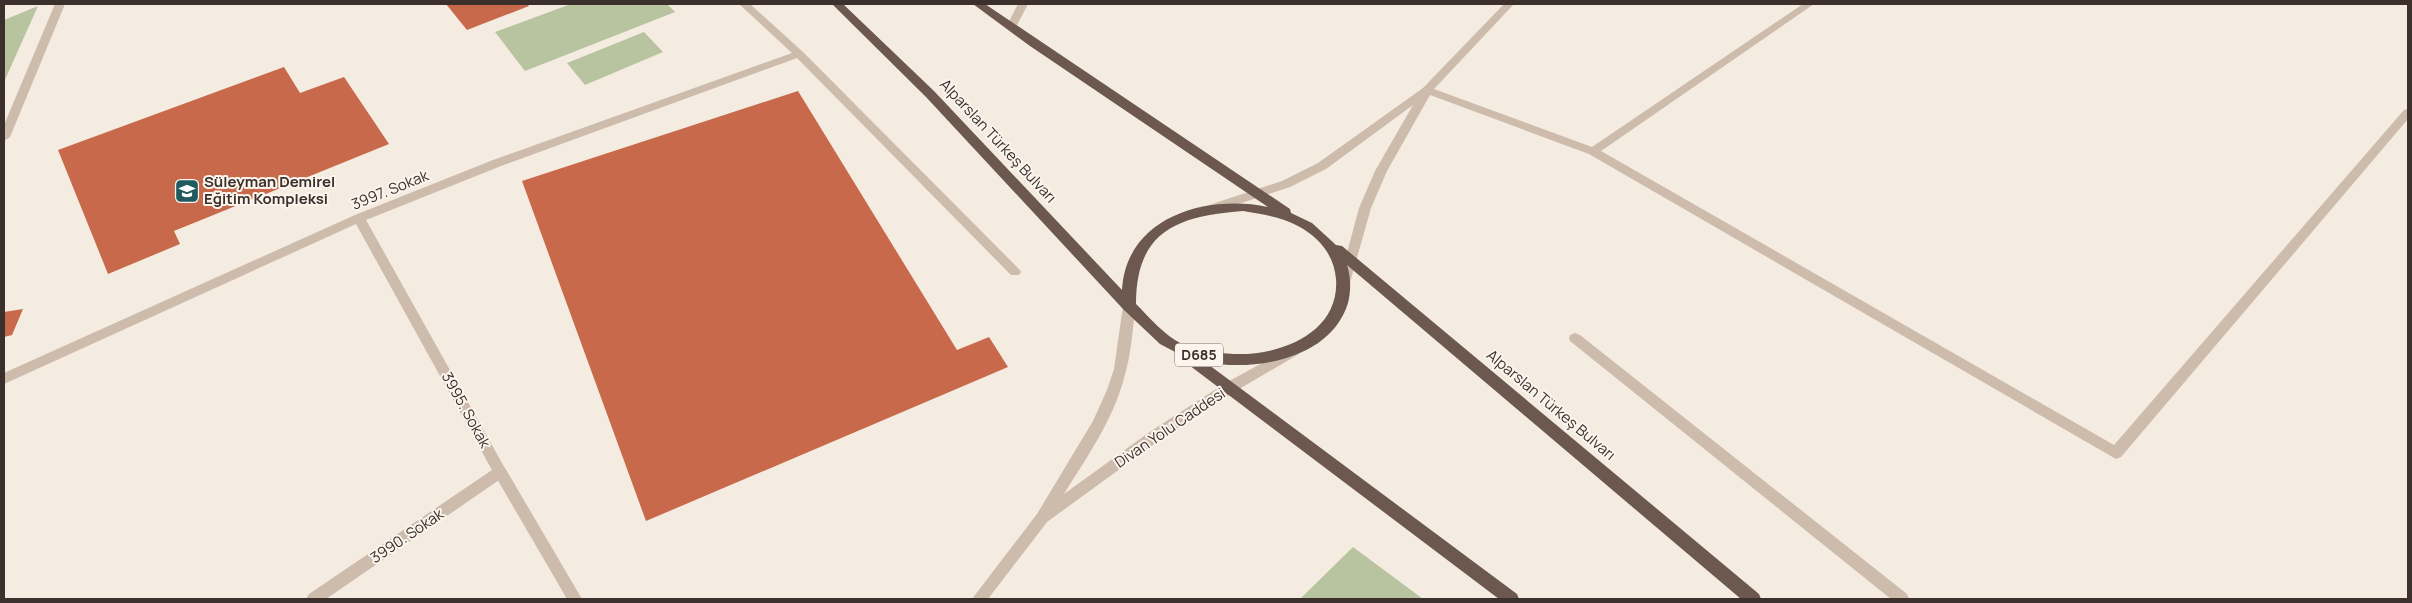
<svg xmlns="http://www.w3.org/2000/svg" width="2412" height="603" viewBox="0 0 2412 603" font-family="Manrope,sans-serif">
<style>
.green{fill:#b8c4a0}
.building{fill:#c8694b}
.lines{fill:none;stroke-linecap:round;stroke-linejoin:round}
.service{fill:#cdbbac;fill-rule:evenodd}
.minor{fill:#cdbbac;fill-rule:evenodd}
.tertiary{fill:#cdbbac;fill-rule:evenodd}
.trunk{fill:#6c584f;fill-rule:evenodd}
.labels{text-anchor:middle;stroke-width:4;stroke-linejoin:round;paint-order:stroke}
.shield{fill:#fbf5ee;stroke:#756b66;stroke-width:1}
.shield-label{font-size:14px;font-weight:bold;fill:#3b302b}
.street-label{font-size:15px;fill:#3b302b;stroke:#fbf5ee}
.poi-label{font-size:15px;font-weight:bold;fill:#3b302b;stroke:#fbf5ee;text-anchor:start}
</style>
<rect width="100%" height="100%" fill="#f4ebe1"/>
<!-- green -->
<path class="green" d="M 571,4 L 667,4 L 675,12 L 525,71 L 495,32 Z
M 38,6 L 4,82 L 4,20 Z
M 644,32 L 663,52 L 585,85 L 567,63 Z
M 1353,547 L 1423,599 L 1300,599 Z"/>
<!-- building -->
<path class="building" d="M 446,4 L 527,4 L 529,6 L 467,30 Z
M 284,67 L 300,93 L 344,77 L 389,144 L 174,231 L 180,244 L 108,274 L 58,150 Z
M 798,91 L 957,350 L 989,337 L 1008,367 L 646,521 L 522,181 Z
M 23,309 L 12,335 L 4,337 L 4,312 Z"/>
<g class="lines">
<!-- service -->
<path class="service" d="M 55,4 L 65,4 L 10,137 L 4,141 L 4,125 Z
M 1018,4 L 1028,4 L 1015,29 L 1007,29 L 1006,27 Z
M 500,466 L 505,468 L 582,599 L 567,599 L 493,472 L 495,468 Z"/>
<!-- minor -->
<path class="minor" d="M 739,4 L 750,4 L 803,52 L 1019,269 L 1021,272 L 1019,275 L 1011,275 L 797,58 L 501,166 L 366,220 L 507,472 L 505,476 L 326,599 L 306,599 L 309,594 L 492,470 L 356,224 L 4,384 L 4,373 L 355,215 L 493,160 L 792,53 Z
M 1504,4 L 1514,4 L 1434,89 L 1592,147 L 1803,4 L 1814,4 L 1601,151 L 2114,445 L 2404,110 L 2408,109 L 2408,119 L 2121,457 L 2116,459 L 1589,154 L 1430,95 L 1387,171 L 1371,208 L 1349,286 L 1341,286 L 1339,283 L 1359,208 L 1375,171 L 1413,105 L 1326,169 L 1290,187 L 1214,212 L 1206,212 L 1204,209 L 1206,206 L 1282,181 L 1318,163 L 1423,88 Z
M 1575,333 L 1580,335 L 1907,594 L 1909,599 L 1891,599 L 1570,341 L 1569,338 L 1570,335 Z"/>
<!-- tertiary -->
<path class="tertiary" d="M 1129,301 L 1135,306 C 1133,330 1131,355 1124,378 C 1113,420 1087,457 1064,494 L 1151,431 L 1224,384 L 1289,348 L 1299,348 L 1300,351 L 1299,354 L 1234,392 L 1161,439 L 1047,522 L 988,599 L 972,599 L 1037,514 L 1093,421 L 1107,390 L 1114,369 L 1123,306 Z"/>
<!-- trunk -->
<path class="trunk" d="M 832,4 L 843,4 L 934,91 L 1122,290 C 1126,217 1206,194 1268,207 L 1030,46 L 973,4 L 985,4 L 1290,209 L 1291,213 L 1312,223 L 1336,245 L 1342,246 L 1759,594 L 1761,599 L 1741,599 L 1347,265 C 1351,277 1351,291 1348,303 C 1331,359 1255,372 1205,362 L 1517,594 L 1519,599 L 1499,599 L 1181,359 L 1179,354 L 1160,344 L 1124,310 L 926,97 ZM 1243,211 C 1262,214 1281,217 1298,226 C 1319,237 1334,255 1336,279 C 1340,333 1280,356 1234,354 C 1216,353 1198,352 1182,344 C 1164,335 1150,318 1136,304 C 1136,231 1177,216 1243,211 Z"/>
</g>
<!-- icons -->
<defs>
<symbol id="school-square" viewBox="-11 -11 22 22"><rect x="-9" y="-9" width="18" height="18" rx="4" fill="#1f5a5e" stroke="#fbf5ee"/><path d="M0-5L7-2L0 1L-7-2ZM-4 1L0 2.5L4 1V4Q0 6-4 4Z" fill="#fff"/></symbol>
</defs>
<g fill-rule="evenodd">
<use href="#school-square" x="173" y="177" width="28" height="28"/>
</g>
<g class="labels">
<!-- shield labels -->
<rect class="shield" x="1175" y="343.5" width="48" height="23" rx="4"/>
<g class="shield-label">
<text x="1199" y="360">D685</text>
</g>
<!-- street labels -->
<g class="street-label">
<text transform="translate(998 141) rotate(47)" y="5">Alparslan Türkeş Bulvarı</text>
<text transform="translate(390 190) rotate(-22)" y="5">3997. Sokak</text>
<text transform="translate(1551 405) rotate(40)" y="5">Alparslan Türkeş Bulvarı</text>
<text transform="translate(466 410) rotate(61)" y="5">3995. Sokak</text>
<text transform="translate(1170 428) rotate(-34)" y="5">Divan Yolu Caddesi</text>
<text transform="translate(407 536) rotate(-34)" y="5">3990. Sokak</text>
</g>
<!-- poi labels -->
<g class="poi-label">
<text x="204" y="187">Süleyman Demirel<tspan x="204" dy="17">Eğitim Kompleksi</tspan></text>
</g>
</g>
<!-- border -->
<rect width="2412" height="603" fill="none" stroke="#3b302b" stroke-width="10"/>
</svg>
